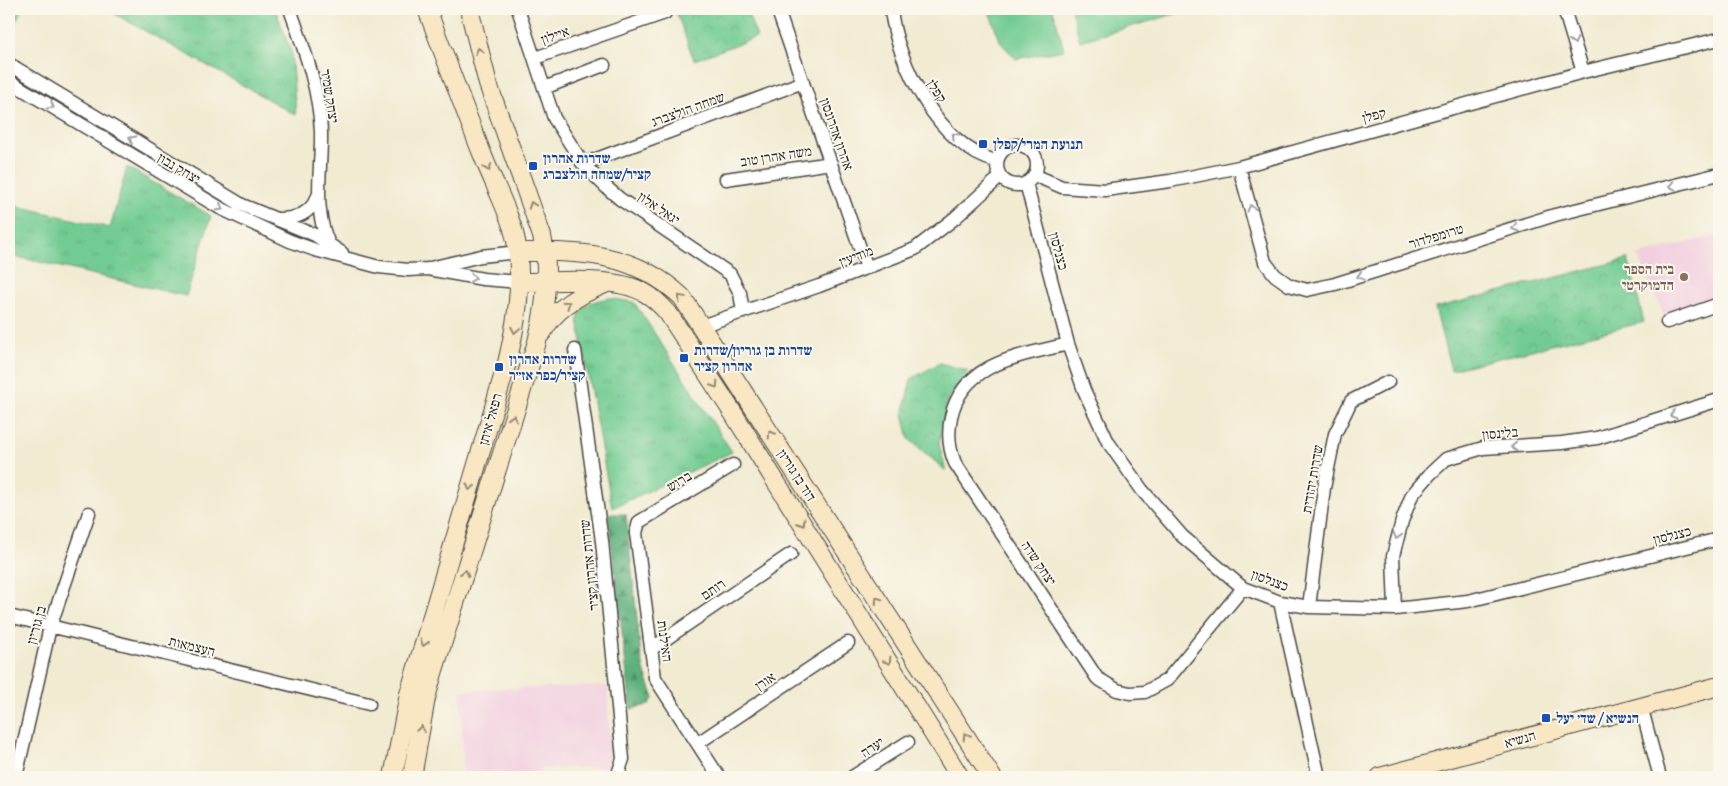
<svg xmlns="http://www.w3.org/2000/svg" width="1728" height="786" viewBox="0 0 1728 786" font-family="'IM FELL Great Primer','Frank Ruhl Libre',serif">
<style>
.built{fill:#f2cfe0}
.grass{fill:url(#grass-tufts);stroke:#4e7c5e}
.forest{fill:url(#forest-firs);stroke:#446e54}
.park{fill:url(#park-crowns);stroke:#4e7c5e}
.pitch{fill:#72cc92;stroke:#4e7c5e}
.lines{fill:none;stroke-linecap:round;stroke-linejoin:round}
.street-casing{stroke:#494844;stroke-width:15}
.secondary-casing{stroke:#494844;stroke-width:20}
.street{stroke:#fff;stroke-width:12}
.secondary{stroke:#f9e7c3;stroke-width:18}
.oneway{stroke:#a0a0a0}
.oneway2{stroke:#928977}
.transit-dot{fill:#1a4fb4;stroke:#fbf7ec;stroke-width:2}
.education-dot{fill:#8d6e63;stroke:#fbf7ec;stroke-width:2}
.labels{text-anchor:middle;stroke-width:4;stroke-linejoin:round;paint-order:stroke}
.street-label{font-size:14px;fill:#2b2b2b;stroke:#fbf7ec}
.transit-label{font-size:14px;font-weight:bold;fill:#164399;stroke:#fbf7ec;text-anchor:start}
.education-label{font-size:14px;font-weight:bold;fill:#785e54;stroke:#fbf7ec;text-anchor:end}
</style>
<defs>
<pattern id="grass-tufts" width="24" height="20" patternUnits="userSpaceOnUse" patternTransform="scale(1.25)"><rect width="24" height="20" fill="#72cc92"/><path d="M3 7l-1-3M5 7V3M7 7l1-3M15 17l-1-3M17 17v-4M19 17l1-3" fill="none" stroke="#63af7e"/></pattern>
<pattern id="forest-firs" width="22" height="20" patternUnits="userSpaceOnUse" patternTransform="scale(1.25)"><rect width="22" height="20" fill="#5db07c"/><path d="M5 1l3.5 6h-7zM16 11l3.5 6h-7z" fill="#4d8f66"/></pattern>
<pattern id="park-crowns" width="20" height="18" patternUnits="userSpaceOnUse" patternTransform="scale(1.25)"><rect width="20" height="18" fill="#72cc92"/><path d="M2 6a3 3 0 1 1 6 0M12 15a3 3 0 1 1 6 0" fill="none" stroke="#63af7e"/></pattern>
</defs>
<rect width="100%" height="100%" fill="#fbf7ec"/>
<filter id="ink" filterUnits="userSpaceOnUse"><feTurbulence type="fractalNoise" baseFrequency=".02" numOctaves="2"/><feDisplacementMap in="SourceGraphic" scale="10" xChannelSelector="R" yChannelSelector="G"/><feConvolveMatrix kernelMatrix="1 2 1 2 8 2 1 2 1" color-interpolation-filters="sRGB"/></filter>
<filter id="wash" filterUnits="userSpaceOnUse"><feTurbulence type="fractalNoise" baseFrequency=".0096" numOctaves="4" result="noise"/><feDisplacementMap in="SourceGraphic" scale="20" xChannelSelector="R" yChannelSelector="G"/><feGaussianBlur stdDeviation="1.12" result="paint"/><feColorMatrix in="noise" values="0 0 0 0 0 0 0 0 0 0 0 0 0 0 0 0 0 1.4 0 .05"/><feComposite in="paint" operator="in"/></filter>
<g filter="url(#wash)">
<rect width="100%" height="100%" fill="#f1ebd2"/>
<!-- built -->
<path class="built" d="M 1719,235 L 1719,299 L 1667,322 L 1638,255 Z
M 608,686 L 610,767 L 542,769 L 539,777 L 463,777 L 461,690 Z"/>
<!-- grass -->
<path class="grass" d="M 106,9 L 275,9 L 291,51 L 296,115 Z
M 127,167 L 211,216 L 186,296 L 9,255 L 9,204 L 110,228 Z
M 608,298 L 634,302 L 732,452 L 612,508 L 578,320 C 582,303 592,302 608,298 Z"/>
<!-- forest -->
<path class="forest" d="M 608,514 L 626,514 L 641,656 L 645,673 L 654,698 L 648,705 L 631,709 Z"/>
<!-- park -->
<path class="park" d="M 9,9 L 23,9 L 11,30 L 9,29 Z
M 675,9 L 746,9 L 757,37 L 694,60 Z
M 1628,259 L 1644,322 L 1451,370 L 1435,308 Z
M 940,363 L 968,371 L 947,401 L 939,444 L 946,471 L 909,439 L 903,414 L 911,379 Z"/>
<!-- pitch -->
<path class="pitch" d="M 988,9 L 1053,9 L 1064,50 L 1016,59 L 1001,43 Z
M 1071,9 L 1193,9 L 1080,41 Z"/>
</g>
<g filter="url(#ink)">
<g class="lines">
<defs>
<path id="street" d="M 290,9 C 304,49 319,88 321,131 C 322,170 312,208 329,244
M 518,9 L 554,118 L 583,164 L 606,187 L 620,199 L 730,274 L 740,293 L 743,312
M 891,9 C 896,62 940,148 996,161
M 1564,9 L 1583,72
M 778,11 L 867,268
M 535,58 L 665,13 L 663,9
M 9,64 L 242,205 L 315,235 L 342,253
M 9,81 L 220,208 L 290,241 L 315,250 L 379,267 L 408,270 L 428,269 L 483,279 L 519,282
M 544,88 L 604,65
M997 165a20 20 0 1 1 40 0a20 20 0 1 1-40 0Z
M 583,164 L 803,82
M 1239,167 L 1265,262 L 1275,275 L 1289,285 L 1307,290 L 1335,284 L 1555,215 L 1719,174
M 1034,175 L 1062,187 L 1105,190 L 1170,181 L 1239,167 L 1583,72 L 1719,39
M 726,179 L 831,163
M 1026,183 L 1068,344 L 1084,390 L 1108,442 L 1142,490 L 1182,536 L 1243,588 L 1280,602 L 1309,607 L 1395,609 L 1468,601 L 1719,539
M 278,219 C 297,219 310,214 318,196
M 430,268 L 481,256 L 518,252
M 1667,322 L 1719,304
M 701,326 L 819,286 L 915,249 L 955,218 L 1000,177
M 1068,344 C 1022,356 963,361 951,417 C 948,432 949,449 955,463 L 1097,678 L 1117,690 L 1130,693 L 1145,692 L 1167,680 L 1243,588
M 575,350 L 602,541 L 623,759 L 617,777
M 1280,602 L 1319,777
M 1309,607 L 1324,488 L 1335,434 L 1351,401 L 1388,382
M 1395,609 L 1393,556 L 1402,521 L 1412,495 L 1430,474 L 1446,459 L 1483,448 L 1562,443 L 1597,438 L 1719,400
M 9,616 L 369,704
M 651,649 L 791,554
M 1641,706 L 1660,777
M 698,743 L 848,643
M 16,777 L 50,627 L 89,513
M 719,777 L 655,678 L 636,533 L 639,522 L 733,465
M 852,777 L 908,742"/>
<path id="secondary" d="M 518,252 C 580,251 634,252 682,297 L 992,777
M 519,282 C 556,282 613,275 645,293 C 654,298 661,305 668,313 L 733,413 L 960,777
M 542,333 C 555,308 580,294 605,284
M 393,777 L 409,694 L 507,363 C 516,325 523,286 517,247 C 514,222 495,186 485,161 C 465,111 446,60 427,9
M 412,777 L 426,698 L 433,673 L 537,342 C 546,307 550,271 542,236 L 488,84 L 469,9
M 1380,777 L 1719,686"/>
</defs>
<!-- street casing -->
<use href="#street" class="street-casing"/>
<!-- secondary casing -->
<use href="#secondary" class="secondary-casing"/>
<!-- street -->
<use href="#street" class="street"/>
<!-- secondary -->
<use href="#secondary" class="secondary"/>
</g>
<!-- one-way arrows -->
<defs><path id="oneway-chevron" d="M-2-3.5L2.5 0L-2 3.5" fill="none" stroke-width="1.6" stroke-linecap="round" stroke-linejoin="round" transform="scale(1.25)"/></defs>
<g class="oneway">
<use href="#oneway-chevron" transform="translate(1574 41) rotate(73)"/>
<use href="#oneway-chevron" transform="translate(51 106) rotate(31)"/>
<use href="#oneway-chevron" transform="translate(955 136) rotate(-136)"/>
<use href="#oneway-chevron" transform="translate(132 139) rotate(-149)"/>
<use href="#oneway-chevron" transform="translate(1672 186) rotate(166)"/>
<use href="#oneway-chevron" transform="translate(220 208) rotate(30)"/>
<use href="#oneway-chevron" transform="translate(1251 208) rotate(-105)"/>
<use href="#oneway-chevron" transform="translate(1515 228) rotate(163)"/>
<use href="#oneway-chevron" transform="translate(1360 276) rotate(163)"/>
<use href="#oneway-chevron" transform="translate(473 278) rotate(9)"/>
<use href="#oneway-chevron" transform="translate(1673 415) rotate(162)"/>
<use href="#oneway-chevron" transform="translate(1514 447) rotate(177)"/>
<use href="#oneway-chevron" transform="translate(1397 536) rotate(107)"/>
</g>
<g class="oneway2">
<use href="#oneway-chevron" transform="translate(479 51) rotate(-105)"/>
<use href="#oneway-chevron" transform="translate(488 168) rotate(68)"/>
<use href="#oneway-chevron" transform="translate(532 205) rotate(-110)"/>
<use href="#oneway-chevron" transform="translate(681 298) rotate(-130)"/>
<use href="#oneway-chevron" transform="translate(567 304) rotate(-35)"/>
<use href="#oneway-chevron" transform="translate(515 330) rotate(101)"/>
<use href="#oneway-chevron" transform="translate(715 385) rotate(57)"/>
<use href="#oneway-chevron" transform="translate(513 418) rotate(-73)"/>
<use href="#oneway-chevron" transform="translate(771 434) rotate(-123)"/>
<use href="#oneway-chevron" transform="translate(470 487) rotate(107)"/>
<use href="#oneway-chevron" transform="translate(802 523) rotate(58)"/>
<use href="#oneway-chevron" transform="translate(465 573) rotate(-73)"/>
<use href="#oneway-chevron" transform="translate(878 600) rotate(-123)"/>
<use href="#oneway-chevron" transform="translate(424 643) rotate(107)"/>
<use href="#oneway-chevron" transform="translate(888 661) rotate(58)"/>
<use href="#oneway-chevron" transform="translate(421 729) rotate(-80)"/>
<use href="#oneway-chevron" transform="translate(966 736) rotate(-123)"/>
</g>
</g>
<!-- markers -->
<g class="transit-dot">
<rect x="978" y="139" width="10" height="10" rx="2.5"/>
<rect x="528" y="161" width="10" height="10" rx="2.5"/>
<rect x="679" y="353" width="10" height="10" rx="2.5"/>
<rect x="494" y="362" width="10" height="10" rx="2.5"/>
<rect x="1541" y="713" width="10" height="10" rx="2.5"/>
</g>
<circle class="education-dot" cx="1684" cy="277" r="5"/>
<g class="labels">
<!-- street labels -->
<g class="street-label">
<text transform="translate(555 35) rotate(-19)" y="5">איילון</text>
<text transform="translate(937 91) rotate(57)" y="5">קפלן</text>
<text transform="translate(330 96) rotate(81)" y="5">יצחק שמיר</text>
<text transform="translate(688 109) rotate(-20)" y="5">שמחה הולצברג</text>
<text transform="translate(1374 115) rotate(-15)" y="5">קפלן</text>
<text transform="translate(837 134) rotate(71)" y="5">אהרון אהרונסון</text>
<text transform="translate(776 156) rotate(-9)" y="5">משה אהרן טוב</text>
<text transform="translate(179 168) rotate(31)" y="5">יצחק נבון</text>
<text transform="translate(659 208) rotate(34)" y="5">יגאל אלון</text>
<text transform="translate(1436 236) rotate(-17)" y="5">טרומפלדור</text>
<text transform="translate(1059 251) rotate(75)" y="5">כצנלסון</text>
<text transform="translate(856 256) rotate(-21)" y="5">מודיעין</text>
<text transform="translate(490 419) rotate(-74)" y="5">רפאל איתן</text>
<text transform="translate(1500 433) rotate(-5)" y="5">בלינסון</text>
<text transform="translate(797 475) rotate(57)" y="5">דוד בן גוריון</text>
<text transform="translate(1312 479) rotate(-80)" y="5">שדרות יהודית</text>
<text transform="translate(679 481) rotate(-31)" y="5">ברוש</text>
<text transform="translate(1672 535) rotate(-14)" y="5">כצנלסון</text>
<text transform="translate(1039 563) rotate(56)" y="5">יצחק שדה</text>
<text transform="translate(589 565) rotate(-96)" y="5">שדרות אהרון קציר</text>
<text transform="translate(1270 580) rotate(20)" y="5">כצנלסון</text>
<text transform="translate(713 589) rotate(-34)" y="5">רותם</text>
<text transform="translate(36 625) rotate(-74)" y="5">בן גוריון</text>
<text transform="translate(665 641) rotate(82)" y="5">האילנות</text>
<text transform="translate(192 646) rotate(14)" y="5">העצמאות</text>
<text transform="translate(765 681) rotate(-34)" y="5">אורן</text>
<text transform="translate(1520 739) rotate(-15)" y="5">הנשיא</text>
<text transform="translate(872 747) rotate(-33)" y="5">יערה</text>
</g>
<!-- transit labels -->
<g class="transit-label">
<text x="993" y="149">תנועת המרי/קפלן</text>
<text x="543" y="163">שדרות אהרון<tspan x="543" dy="16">קציר/שמחה הולצברג</tspan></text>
<text x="694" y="355">שדרות בן גוריון/שדרות<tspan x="694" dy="16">אהרון קציר</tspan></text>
<text x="509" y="364">שדרות אהרון<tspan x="509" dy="16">קציר/כפר אז״ר</tspan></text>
<text x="1556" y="723">הנשיא / שד׳ יעל</text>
</g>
<!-- education labels -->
<g class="education-label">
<text x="1674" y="274">בית הספר<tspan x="1674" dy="16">הדמוקרטי</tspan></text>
</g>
</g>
<!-- margin -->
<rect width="1728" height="786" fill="none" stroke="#fbf7ec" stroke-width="30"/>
</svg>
